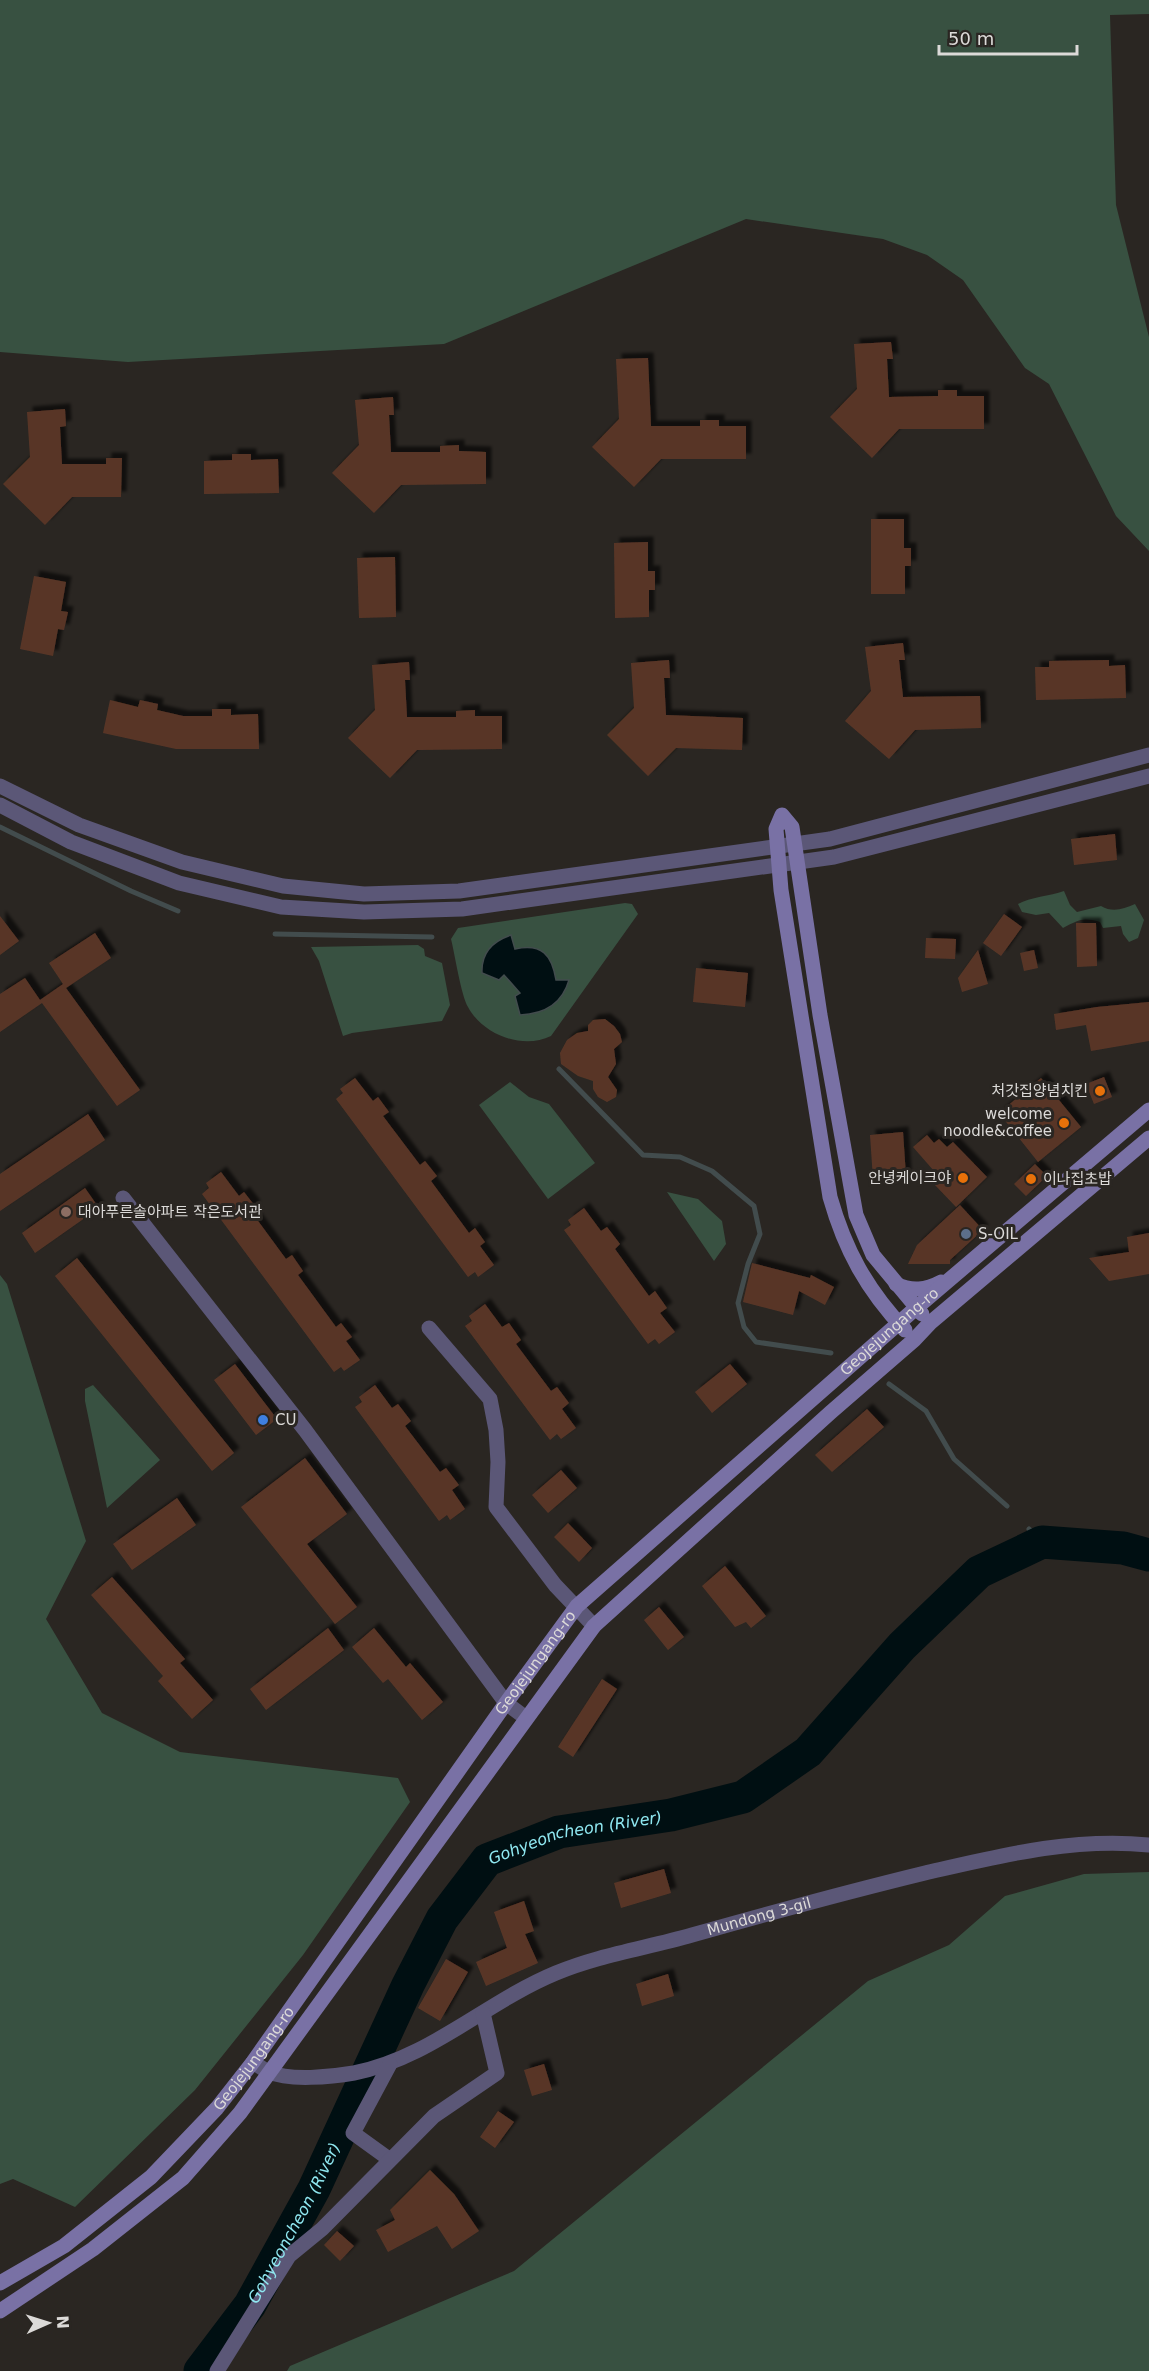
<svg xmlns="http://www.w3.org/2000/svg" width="1149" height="2371" viewBox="0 0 1149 2371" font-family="'DejaVu Sans','Noto Sans KR',sans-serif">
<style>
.green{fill:#385141}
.water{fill:#000f12;stroke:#424c4d;stroke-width:1.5}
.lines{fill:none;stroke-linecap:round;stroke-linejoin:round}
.stream{stroke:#424c4d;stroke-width:5}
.river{stroke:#000f12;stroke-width:33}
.building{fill:#593627;filter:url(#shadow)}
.street{stroke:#5b5777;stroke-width:15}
.secondary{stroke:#7971a5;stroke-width:15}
.food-dot{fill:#e8710a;stroke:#2a2622;stroke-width:2}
.education-dot{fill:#8d6e63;stroke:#2a2622;stroke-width:2}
.service-dot{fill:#5c6f8a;stroke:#2a2622;stroke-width:2}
.shop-dot{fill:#3f7fe0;stroke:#2a2622;stroke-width:2}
.labels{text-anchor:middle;stroke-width:6;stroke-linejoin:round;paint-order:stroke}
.poi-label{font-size:15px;fill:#dcdad8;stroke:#2a2622;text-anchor:start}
.street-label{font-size:15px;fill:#dcdad8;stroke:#2a2622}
.water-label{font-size:16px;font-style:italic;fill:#8fe8f1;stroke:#2a2622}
</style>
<defs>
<filter id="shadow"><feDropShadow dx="5.5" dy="-5.5" stdDeviation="1.5" flood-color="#0009"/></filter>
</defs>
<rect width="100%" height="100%" fill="#2a2622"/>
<!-- green -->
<path class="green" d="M 0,0 L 1149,0 L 1149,14 L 1110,15 L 1116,205 L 1149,337 L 1149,551 L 1116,516 L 1049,384 L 1025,368 L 963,280 L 927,255 L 883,239 L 746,219 L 444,344 L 128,362 L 0,352 Z
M 1064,891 L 1070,905 L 1077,912 L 1101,906 C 1113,913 1123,909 1135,904 L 1144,920 L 1138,938 L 1129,942 L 1123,934 L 1121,926 L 1103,928 L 1100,922 C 1082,917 1079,920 1063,928 L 1049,913 L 1036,915 L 1022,912 L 1018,904 C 1030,897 1050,896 1064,891 Z
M 625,903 L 632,904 L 638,914 L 551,1036 C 523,1050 483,1035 468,1007 C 461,995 455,955 451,939 L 458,928 Z
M 418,945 L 424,949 L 425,956 L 442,963 L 450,1005 L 442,1021 L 352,1033 L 343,1036 L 319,961 L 311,947 Z
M 510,1082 L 529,1097 L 549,1104 L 595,1163 L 548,1199 L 479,1105 Z
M 667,1192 L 698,1199 L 722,1221 L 726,1244 L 714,1261 Z
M 0,1275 L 7,1284 L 86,1541 L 46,1619 L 102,1713 L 180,1752 L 398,1778 L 410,1802 L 303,1955 L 195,2090 L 75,2207 L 13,2179 L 0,2184 Z
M 93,1385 L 160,1460 L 107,1508 L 85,1401 L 85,1389 Z
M 1149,1872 L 1149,2371 L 287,2371 L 290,2366 L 514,2271 L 868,1981 L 949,1945 L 1005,1896 L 1084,1874 Z"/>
<!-- water -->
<path class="water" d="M 511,935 L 515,949 C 542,943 552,955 556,980 L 569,980 C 562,1005 544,1014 520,1015 L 515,996 L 520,993 L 504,975 L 499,980 L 482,973 C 481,953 493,941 511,935 Z"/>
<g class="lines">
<!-- stream -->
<path class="stream" d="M 0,827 L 131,891 L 178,911
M 275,934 L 432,937
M 559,1069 L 643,1155 L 680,1157 L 712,1171 L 754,1206 L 760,1234 L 748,1264 L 738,1303 L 744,1327 L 756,1342 L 831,1353
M 889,1384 L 926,1411 L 954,1459 L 1007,1506
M 1029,1529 L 1042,1542"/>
<!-- river -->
<path class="river" id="s1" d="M 200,2371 L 250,2305 L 314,2189 L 408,1985 L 442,1919 L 487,1860 L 559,1832 L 671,1815 L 743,1797 L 808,1752 L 902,1646 L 979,1572 L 1042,1542 L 1123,1548 L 1149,1555"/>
</g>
<!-- building -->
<path class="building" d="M 891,342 L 893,359 L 887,359 L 889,397 L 938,396 L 938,390 L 957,390 L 957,396 L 984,396 L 984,429 L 899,429 L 872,458 L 830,417 L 857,389 L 854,344 Z
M 648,358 L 651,426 L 700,426 L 700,420 L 719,420 L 719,426 L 746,426 L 746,459 L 661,459 L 634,487 L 592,447 L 619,419 L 616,359 Z
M 393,397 L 394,415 L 389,415 L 391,452 L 440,452 L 440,446 L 459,445 L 459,451 L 486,452 L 486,484 L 401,485 L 374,513 L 332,473 L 359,445 L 355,400 Z
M 65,409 L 66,426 L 60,427 L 62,464 L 106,464 L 106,458 L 122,458 L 121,497 L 72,497 L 45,525 L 3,484 L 30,457 L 27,412 Z
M 232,454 L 251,454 L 251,460 L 278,459 L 279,493 L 204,494 L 204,461 L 232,460 Z
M 871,519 L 904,519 L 904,548 L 911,548 L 911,566 L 905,566 L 905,594 L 871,594 Z
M 648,542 L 648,571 L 655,571 L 655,590 L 649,590 L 649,617 L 615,618 L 614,543 Z
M 395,557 L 396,617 L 359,618 L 357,558 Z
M 34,576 L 66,582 L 61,611 L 68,612 L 64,630 L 58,629 L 53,656 L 20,649 Z
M 903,643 L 905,660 L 899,660 L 903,697 L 980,696 L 981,728 L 915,730 L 889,759 L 845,721 L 871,691 L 865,647 Z
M 669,660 L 670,678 L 664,678 L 666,715 L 743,718 L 742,750 L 676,748 L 648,776 L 607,735 L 634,708 L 631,663 Z
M 1109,660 L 1109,666 L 1125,665 L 1126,698 L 1036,700 L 1035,667 L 1049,667 L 1049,661 Z
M 409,662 L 410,680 L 405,680 L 407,717 L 456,717 L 456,711 L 475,710 L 475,716 L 502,716 L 502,749 L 417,750 L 390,778 L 348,738 L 375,710 L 372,665 Z
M 110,700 L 138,707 L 140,700 L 158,704 L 157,710 L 183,716 L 212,716 L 212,709 L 231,709 L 231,715 L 258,714 L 259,749 L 176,749 L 103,733 Z
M 1115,834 L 1117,860 L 1074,865 L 1071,839 Z
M 1004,914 L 1022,927 L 1001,956 L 983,943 Z
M 0,916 L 19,941 L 0,955 Z
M 1076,923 L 1096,923 L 1097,966 L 1077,967 Z
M 95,933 L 111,958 L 66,988 L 140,1090 L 117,1106 L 42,1003 L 0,1032 L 0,994 L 25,978 L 40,1000 L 63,984 L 49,963 Z
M 926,938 L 956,939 L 955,959 L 925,958 Z
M 978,950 L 988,984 L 962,992 L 958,978 Z
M 1034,950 L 1038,968 L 1024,971 L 1020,953 Z
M 696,968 L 748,973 L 745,1007 L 693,1002 Z
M 1149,1002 L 1149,1041 L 1091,1051 L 1086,1025 L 1056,1030 L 1054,1014 L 1097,1007 Z
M 605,1019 L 614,1026 L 620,1034 L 622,1042 L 614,1049 L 616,1064 L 608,1077 L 617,1090 L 616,1097 L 607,1102 L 598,1097 L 593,1089 L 593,1081 L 578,1076 L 561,1064 L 560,1053 L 567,1040 L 577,1033 L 588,1031 L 588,1025 L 593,1020 Z
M 1104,1077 L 1112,1097 L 1094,1104 L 1086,1084 Z
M 355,1078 L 373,1101 L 378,1097 L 389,1112 L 383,1116 L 420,1165 L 425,1161 L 437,1176 L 431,1181 L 469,1233 L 475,1228 L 485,1242 L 480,1246 L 494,1265 L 478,1277 L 475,1272 L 468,1277 L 336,1099 L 343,1093 L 340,1089 Z
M 1041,1078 L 1081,1127 L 1038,1162 L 999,1113 Z
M 88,1114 L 105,1140 L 0,1211 L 0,1174 Z
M 903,1132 L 906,1176 L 873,1179 L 870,1135 Z
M 927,1135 L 934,1143 L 939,1139 L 947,1147 L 953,1142 L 987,1177 L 956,1207 L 935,1185 L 941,1179 L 913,1147 Z
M 1035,1164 L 1047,1176 L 1026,1196 L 1014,1184 Z
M 221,1172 L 239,1196 L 244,1192 L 255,1206 L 250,1210 L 286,1259 L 292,1255 L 303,1271 L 298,1275 L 336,1327 L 341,1323 L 352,1337 L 346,1341 L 360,1360 L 344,1371 L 341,1367 L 334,1372 L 202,1194 L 209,1188 L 206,1183 Z
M 85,1188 L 99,1208 L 35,1253 L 22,1233 Z
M 960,1205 L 983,1230 L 950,1260 L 950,1264 L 908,1264 L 917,1245 Z
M 584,1208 L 601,1231 L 607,1227 L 620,1244 L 615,1249 L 649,1296 L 655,1291 L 667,1308 L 660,1313 L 675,1332 L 659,1344 L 655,1339 L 648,1344 L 564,1230 L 571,1225 L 568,1220 Z
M 1149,1233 L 1149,1274 L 1109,1281 L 1089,1258 L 1129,1252 L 1127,1237 Z
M 77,1258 L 234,1453 L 212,1471 L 55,1276 Z
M 752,1263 L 810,1278 L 811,1275 L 834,1287 L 825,1305 L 799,1291 L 793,1315 L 743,1302 Z
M 485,1304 L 502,1327 L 509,1323 L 521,1340 L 516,1344 L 551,1391 L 557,1387 L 569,1403 L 562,1409 L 576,1428 L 561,1439 L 557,1434 L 550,1440 L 465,1326 L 472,1321 L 469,1316 Z
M 235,1364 L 277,1419 L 256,1435 L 214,1380 Z
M 730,1364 L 747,1384 L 712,1413 L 695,1392 Z
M 375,1385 L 392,1408 L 398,1404 L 411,1421 L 405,1426 L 440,1472 L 446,1468 L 459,1485 L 452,1490 L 465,1509 L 450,1520 L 447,1515 L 439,1521 L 355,1407 L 362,1402 L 359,1397 Z
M 867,1409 L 884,1427 L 832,1472 L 815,1455 Z
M 305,1458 L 347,1514 L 307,1544 L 357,1607 L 335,1624 L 241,1507 Z
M 561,1470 L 577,1488 L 548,1513 L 532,1495 Z
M 177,1498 L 196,1525 L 132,1570 L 113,1544 Z
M 568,1523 L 592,1548 L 579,1562 L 554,1537 Z
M 725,1566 L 766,1616 L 751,1628 L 746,1622 L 735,1627 L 702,1586 Z
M 112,1577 L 185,1659 L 180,1663 L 213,1700 L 192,1719 L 158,1681 L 163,1676 L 91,1595 Z
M 659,1607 L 684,1637 L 668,1650 L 644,1620 Z
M 328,1628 L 344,1650 L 266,1710 L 250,1689 Z
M 374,1628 L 406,1667 L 410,1663 L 443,1702 L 422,1720 L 388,1679 L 383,1683 L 352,1647 Z
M 602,1679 L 617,1689 L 573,1757 L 558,1747 Z
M 664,1869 L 671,1893 L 621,1908 L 614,1883 Z
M 524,1901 L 534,1931 L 525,1934 L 538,1963 L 486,1986 L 476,1962 L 507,1948 L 494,1912 Z
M 446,1959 L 468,1972 L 440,2021 L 418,2008 Z
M 668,1974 L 674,1996 L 642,2006 L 636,1984 Z
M 544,2064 L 552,2090 L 532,2096 L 524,2070 Z
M 498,2111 L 514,2122 L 495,2148 L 480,2137 Z
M 430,2170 L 454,2194 L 479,2231 L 452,2249 L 437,2226 L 388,2252 L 376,2230 L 395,2220 L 390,2210 Z
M 337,2231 L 354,2246 L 340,2261 L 324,2245 Z"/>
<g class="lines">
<!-- street -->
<g class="street">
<path d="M 0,786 L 79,825 L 182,862 L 283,886 L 364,894 L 459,891 L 830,839 L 1149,755"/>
<path d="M 0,805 L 71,842 L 179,883 L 281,907 L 364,912 L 462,909 L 834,857 L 1149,776"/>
<path d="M 123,1198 L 305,1430 L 506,1703 L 526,1718"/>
<path d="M 429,1328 L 490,1399 L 496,1430 L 498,1462 L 496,1507 L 555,1585 L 594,1626"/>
<path id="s2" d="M 253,2062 C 258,2065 264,2070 269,2072 C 289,2081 332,2077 354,2073 C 430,2058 486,2002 556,1973 C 599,1955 647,1948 692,1935 C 770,1913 847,1892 925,1873 C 999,1856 1073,1837 1149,1845"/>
<path d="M 389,2159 L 353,2133 L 390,2064"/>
<path d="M 217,2371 L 289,2256 L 322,2229 L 434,2116 L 497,2073 L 483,2013"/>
</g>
<!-- secondary -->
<g class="secondary">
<path d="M 896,1284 C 912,1292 926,1290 941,1282"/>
<path d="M 905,1330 C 867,1290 845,1250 830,1197 L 781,890 L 776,829 L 782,815 L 792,827 L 820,1015 L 856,1215 L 873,1255 L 922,1314"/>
<path id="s3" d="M 0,2283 L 64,2246 L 151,2177 L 217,2108 L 253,2062 L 506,1703 L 577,1606 L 916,1308 L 1149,1110"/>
<path d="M 0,2311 L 93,2249 L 183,2178 L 240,2113 L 594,1626 L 831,1412 L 914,1340 L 930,1323 L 1149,1138"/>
</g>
</g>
<!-- markers -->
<g class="food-dot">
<circle cx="1100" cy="1091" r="6"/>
<circle cx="1064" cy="1123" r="6"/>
<circle cx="963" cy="1178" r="6"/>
<circle cx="1031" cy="1179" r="6"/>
</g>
<circle class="education-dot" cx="66" cy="1212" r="6"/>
<circle class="service-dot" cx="966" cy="1234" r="6"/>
<circle class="shop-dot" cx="263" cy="1420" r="6"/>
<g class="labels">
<!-- poi labels -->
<g class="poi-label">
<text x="1088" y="1096" text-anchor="end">처갓집양념치킨</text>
<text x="1052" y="1119" text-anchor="end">welcome<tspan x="1052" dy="17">noodle&amp;coffee</tspan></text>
<text x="951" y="1183" text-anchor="end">안녕케이크야</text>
<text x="1043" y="1184">이나집초밥</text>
<text x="78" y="1217">대아푸른솔아파트 작은도서관</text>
<text x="978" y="1239">S-OIL</text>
<text x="275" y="1425">CU</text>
</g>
<!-- street labels -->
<g class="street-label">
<text dy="5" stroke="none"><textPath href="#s3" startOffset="1314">Geojejungang-ro</textPath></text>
<text dy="5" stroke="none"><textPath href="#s3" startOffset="828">Geojejungang-ro</textPath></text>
<text dy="5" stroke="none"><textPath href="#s2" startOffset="542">Mundong 3-gil</textPath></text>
<text dy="5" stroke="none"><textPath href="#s3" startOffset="342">Geojejungang-ro</textPath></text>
</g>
<!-- water labels -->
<g class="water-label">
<text dy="6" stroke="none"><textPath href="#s1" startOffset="680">Gohyeoncheon (River)</textPath></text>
<text dy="6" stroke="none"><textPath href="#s1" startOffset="176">Gohyeoncheon (River)</textPath></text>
</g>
</g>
<!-- north arrow -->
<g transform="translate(48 2323) rotate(87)" stroke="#2a2622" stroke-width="4.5" paint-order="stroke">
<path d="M0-4.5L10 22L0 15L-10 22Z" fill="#dcdad8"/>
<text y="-9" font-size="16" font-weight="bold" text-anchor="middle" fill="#dcdad8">N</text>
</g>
<!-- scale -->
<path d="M939 45v9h138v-9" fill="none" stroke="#dcdad8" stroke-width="3"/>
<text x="948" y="45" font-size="18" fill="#dcdad8" stroke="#2a2622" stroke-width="4.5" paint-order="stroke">50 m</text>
</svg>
